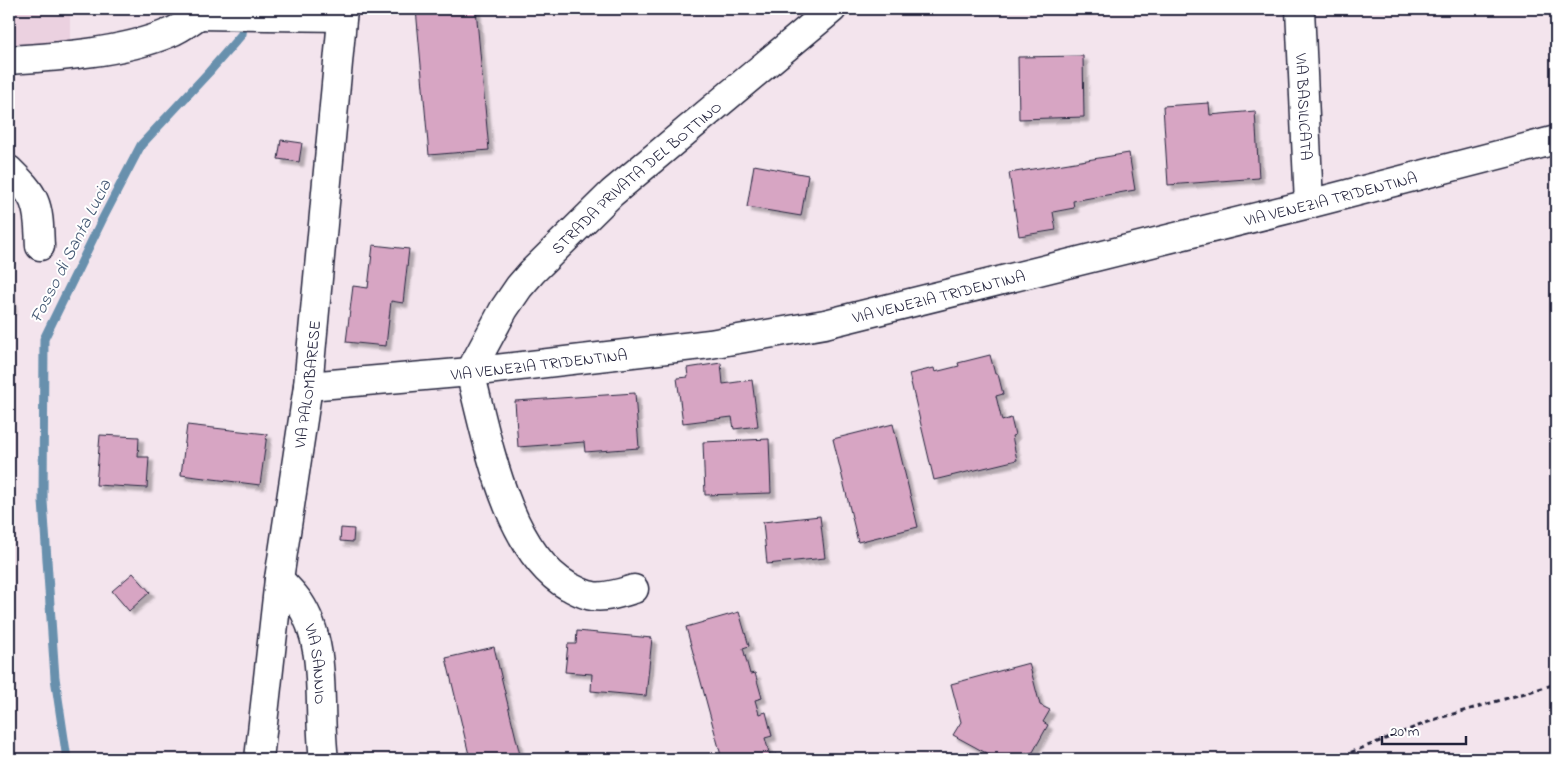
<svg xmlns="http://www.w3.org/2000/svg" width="1565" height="768" viewBox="0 0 1565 768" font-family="'Indie Flower',sans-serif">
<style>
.built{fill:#ebd1e0}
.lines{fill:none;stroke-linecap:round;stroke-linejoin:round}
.stream{stroke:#6890ad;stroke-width:9}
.building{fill:#d7a5c3;stroke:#22223b;filter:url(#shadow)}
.minor-casing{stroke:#22223b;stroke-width:31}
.major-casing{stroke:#22223b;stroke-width:31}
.path{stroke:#22223b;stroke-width:3;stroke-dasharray:5 4;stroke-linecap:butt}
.minor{stroke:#fff;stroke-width:28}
.major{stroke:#fff;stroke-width:28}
.labels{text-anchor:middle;stroke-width:4;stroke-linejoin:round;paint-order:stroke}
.street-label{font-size:16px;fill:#22223b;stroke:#fff}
.water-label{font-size:18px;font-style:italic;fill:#455974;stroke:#fff}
</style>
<defs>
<filter id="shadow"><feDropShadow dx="4.5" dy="4.5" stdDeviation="1" flood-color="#0004"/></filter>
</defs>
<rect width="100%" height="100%" fill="#f3e4ed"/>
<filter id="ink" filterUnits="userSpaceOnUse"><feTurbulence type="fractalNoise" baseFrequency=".02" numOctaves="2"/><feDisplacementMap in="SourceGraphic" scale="10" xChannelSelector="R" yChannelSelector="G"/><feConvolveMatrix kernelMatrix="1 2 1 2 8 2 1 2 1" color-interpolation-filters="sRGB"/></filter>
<g filter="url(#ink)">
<!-- built -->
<path class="built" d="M 9,9 L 70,9 L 70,46 L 9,44 Z"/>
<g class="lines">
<!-- stream -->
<path class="stream" d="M 67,759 L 55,678 L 43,501 L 44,339 L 102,220 L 141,145 L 209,72 L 242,34 L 244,18"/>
</g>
<!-- building -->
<path class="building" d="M 416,9 L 476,9 L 489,150 L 429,155 Z
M 1083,56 L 1084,117 L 1019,119 L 1018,57 Z
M 1209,103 L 1210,115 L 1255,111 L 1259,178 L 1168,185 L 1163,106 Z
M 281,140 L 302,143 L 299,162 L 278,159 Z
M 1129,153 L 1135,190 L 1073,201 L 1074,208 L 1053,212 L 1056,230 L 1019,236 L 1009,173 Z
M 754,165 L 808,175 L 801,216 L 747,207 Z
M 373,245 L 409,249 L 403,303 L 391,301 L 386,346 L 346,342 L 353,286 L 368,288 Z
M 9,287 L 12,309 L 9,309 Z
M 990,355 L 995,374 L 998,374 L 1003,394 L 996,396 L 1002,421 L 1011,418 L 1015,435 L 1012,436 L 1017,460 L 934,480 L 909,374 L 934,368 L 935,372 L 959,366 L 958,363 Z
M 721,363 L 723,384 L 752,380 L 758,426 L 734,429 L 732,417 L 683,423 L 677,378 L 688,377 L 687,368 Z
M 635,393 L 639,448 L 585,452 L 584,442 L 518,447 L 515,401 Z
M 893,424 L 918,527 L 858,542 L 833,439 Z
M 187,425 L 267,434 L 260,485 L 181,475 Z
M 100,435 L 139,437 L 138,457 L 149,457 L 147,488 L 96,485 Z
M 769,439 L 771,493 L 705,495 L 703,442 Z
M 820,516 L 825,558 L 767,564 L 763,522 Z
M 341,528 L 354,529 L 353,542 L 340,541 Z
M 133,573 L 150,592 L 129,611 L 112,591 Z
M 739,612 L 749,646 L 743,648 L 750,674 L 755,673 L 762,698 L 755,700 L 759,714 L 766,712 L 772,736 L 765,738 L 770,756 L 776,754 L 777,759 L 722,759 L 686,627 Z
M 577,631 L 652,638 L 646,696 L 591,691 L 592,674 L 565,672 L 568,644 L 576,644 Z
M 494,647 L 521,759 L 470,759 L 446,658 Z
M 1029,663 L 1040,705 L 1050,710 L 1043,722 L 1048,725 L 1033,752 L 1007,759 L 997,759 L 953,735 L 961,722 L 951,684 Z"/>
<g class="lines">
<defs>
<g id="minor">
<path d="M 187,9 L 199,15 L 342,17"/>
<path id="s1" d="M 1300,9 L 1309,204"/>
<path d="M 9,60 C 58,57 124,52 169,33 C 180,29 189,22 199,15"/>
<path d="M 9,170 C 18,179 29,189 34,201 C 40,215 39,232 40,246"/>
<path id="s2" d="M 308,386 L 470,372 L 710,344 L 825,324 L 1309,204 L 1556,140"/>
<path id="s3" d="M 279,579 C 286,587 294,594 299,602 C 329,646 317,709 324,759"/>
<path id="s4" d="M 634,589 C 621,593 606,598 593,596 C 584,595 576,590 568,586 C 506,550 487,437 470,372 L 504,309 L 519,287 L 532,272 L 612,193 L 832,9"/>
</g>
<g id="major">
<path id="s5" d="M 259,759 L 279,579 L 308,386 L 343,9"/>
</g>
</defs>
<!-- minor casing -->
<use href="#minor" class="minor-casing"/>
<!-- major casing -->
<use href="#major" class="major-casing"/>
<!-- path -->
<path class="path" d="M 1334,759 L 1436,719 L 1556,684"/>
<!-- minor -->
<use href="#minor" class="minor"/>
<!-- major -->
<use href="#major" class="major"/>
</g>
</g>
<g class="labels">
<!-- street labels -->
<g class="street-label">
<text dy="6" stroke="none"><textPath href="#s1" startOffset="98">VIA BASILICATA</textPath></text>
<text dy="6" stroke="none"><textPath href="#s4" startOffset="569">STRADA PRIVATA DEL BOTTINO</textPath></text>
<text dy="6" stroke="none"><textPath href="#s2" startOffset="1042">VIA VENEZIA TRIDENTINA</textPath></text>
<text dy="6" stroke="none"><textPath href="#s2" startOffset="638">VIA VENEZIA TRIDENTINA</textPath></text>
<text dy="6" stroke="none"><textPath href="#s2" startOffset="232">VIA VENEZIA TRIDENTINA</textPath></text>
<text dy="6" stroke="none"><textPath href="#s5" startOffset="378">VIA PALOMBARESE</textPath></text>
<text dy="6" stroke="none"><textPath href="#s3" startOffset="96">VIA SANNIO</textPath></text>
</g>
<!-- water labels -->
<g class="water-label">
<text transform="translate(70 251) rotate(-63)" y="6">Fosso di Santa Lucia</text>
</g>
</g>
<!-- margin -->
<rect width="1565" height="768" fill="none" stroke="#fff" stroke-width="30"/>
<rect x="15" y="15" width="1535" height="738" fill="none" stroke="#22223b" stroke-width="2" filter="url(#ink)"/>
<!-- scale -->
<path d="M1382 736v8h84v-8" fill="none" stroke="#22223b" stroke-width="2.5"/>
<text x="1390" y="736" font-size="15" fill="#22223b" stroke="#ffffff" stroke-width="4" paint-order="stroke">20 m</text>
</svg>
